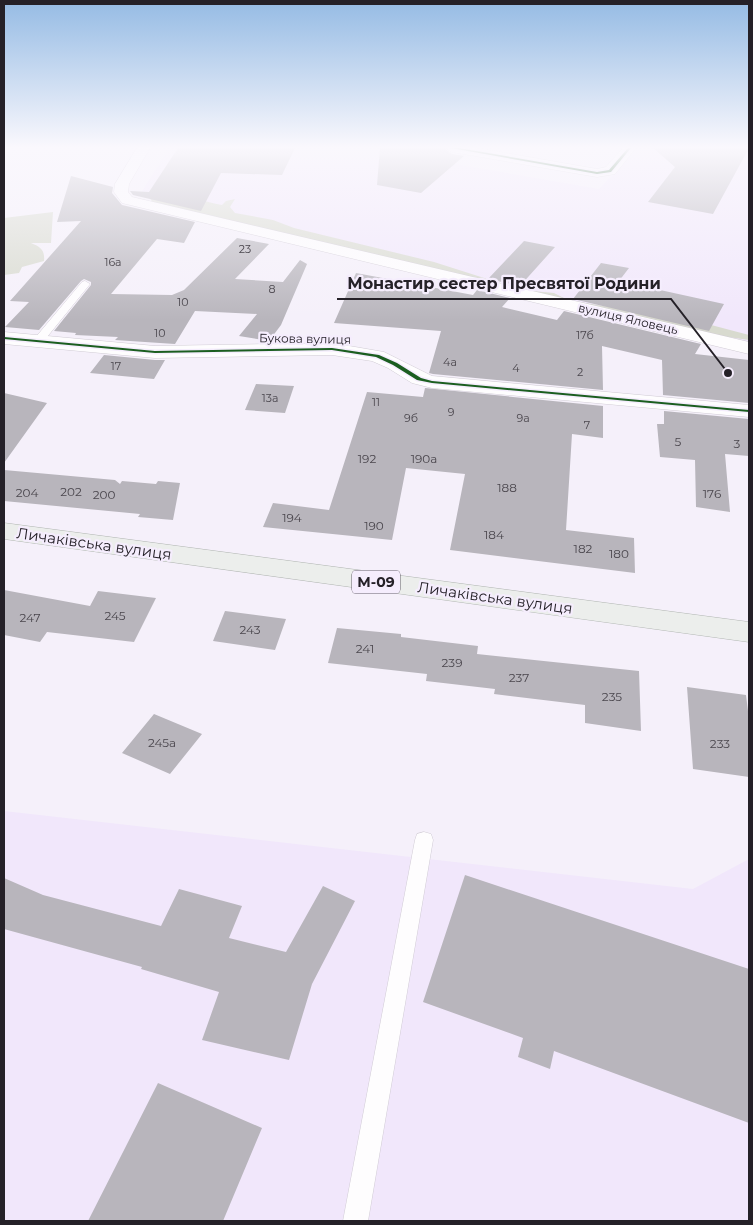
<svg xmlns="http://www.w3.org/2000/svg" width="753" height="1225" viewBox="0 0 753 1225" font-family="Montserrat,sans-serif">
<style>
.built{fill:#f1e7fb}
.green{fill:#d8dacf}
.building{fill:#b8b5bc}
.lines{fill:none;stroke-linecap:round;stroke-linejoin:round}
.lane-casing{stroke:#d1ccd5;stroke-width:1}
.street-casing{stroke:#d1ccd5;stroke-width:1}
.primary-casing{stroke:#b1b6b2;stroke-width:1}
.lane{fill:#fefdfe;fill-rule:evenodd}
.street{fill:#fefdfe;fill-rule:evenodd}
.primary{fill:#eceeec;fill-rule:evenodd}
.cycleway-casing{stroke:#f5edfd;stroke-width:3}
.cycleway{fill:#1b5e20;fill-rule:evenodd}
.labels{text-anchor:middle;stroke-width:4.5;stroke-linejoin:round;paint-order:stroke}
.far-number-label{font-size:11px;fill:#4a464d}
.far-street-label{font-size:12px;fill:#252128;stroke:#f5edfd}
.number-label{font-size:12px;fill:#4a464d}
.shield{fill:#f5edfd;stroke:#635e68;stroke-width:1}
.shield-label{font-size:14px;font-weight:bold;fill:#252128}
.street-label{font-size:15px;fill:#252128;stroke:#f5edfd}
.leader{fill:none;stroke:#252128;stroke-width:2}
.callout-dot{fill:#252128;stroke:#f5edfd;stroke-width:2}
.callout-label{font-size:16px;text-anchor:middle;font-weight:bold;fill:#252128;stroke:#f5edfd;stroke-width:4.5;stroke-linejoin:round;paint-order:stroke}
</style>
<rect width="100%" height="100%" fill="#f5f0fa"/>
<!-- built -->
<path class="built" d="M 169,148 L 362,148 L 599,189 L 638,148 L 749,148 L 749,344 L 141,193 Z
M 4,811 L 693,889 L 749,859 L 749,1221 L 4,1221 Z"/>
<!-- green -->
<path class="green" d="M 171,194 C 189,195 205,202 222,205 L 226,201 L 235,199 L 230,207 L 235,213 L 273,220 L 294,228 L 434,262 L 522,290 L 554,293 L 568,300 L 610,307 L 621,305 L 623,298 L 629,298 L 625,306 L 696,321 L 749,335 L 749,340 L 671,329 L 646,324 L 626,316 L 576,307 L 159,205 L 152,202 L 150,198 L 156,195 Z
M 53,212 L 51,243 L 31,243 C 40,247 45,249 44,261 L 22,267 L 19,273 L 4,275 L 4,218 Z"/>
<!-- building -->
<path class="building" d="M 178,148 L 295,148 L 282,175 L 221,173 L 201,211 L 133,195 L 130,191 L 149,192 Z
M 380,148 L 444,148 L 452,154 L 464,156 L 421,193 L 377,185 Z
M 653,148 L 749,148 L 713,214 L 648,202 L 675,167 Z
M 71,176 L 113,187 L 112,193 L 122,205 L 195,222 L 184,243 L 157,239 L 111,294 L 172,295 L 184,290 L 237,238 L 269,244 L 235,279 L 283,282 L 300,260 L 307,264 L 281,325 L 269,341 L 239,336 L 257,314 L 195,311 L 175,344 L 115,340 L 118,337 L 75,335 L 76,333 L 54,331 L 91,285 L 91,282 L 84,279 L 81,281 L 39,330 L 5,327 L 29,302 L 10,301 L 81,221 L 57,222 Z
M 524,241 L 555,247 L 520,286 L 488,279 Z
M 601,263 L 629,268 L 619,281 L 724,304 L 709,331 L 573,299 Z
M 356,273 L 473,295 L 477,290 L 510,298 L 502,307 L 557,320 L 564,311 L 701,344 L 695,354 L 749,360 L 749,403 L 663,395 L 662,360 L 602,346 L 603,390 L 433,374 L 429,373 L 441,331 L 334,323 Z
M 104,355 L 155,360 L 165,360 L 154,379 L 90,373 Z
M 256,384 L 294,386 L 285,413 L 245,410 Z
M 425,388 L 603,406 L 603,438 L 572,434 L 566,530 L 634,538 L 635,573 L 450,550 L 465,474 L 406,468 L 392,540 L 263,527 L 273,503 L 329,510 L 367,392 L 423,397 Z
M 4,393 L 47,403 L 4,463 Z
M 664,411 L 749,419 L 749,456 L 725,454 L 730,512 L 696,507 L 695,460 L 660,457 L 657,424 L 664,424 Z
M 4,470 L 115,480 L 120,484 L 122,481 L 156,484 L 158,481 L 180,483 L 173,520 L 138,517 L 140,514 L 4,501 Z
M 4,590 L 90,606 L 98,591 L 156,598 L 134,642 L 47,632 L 40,642 L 4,635 Z
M 225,611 L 286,619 L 275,650 L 213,641 Z
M 337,628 L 401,634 L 401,637 L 478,646 L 477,654 L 639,671 L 641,731 L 585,723 L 585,705 L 494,694 L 495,689 L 426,681 L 427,674 L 328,663 Z
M 687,687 L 746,695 L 749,719 L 749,777 L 693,769 Z
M 154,714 L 202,734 L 170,774 L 122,753 Z
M 465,875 L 749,969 L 749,1123 L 554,1051 L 550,1069 L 518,1057 L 523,1038 L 423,1002 Z
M 4,878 L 43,895 L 161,926 L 179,889 L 242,906 L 229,938 L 286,952 L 323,886 L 355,901 L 312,984 L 289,1060 L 202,1040 L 219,992 L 141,969 L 142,967 L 4,929 Z
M 158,1083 L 262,1128 L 223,1221 L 88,1221 Z"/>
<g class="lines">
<defs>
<path id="lane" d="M 85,281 L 90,284 L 43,342 L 35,342 L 34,340 L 35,338 L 82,282 Z
M 424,832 L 431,834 L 433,840 L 368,1221 L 343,1221 L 415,840 L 417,834 Z"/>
<path id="street" d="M 137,148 L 150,148 L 129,184 L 128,192 L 132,197 L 749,342 L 749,354 L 122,203 L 114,192 L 115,184 Z
M 446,148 L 477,148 L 597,169 L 606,167 L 623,148 L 636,148 L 615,174 L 597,177 L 452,152 Z
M 4,332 L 155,346 L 332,343 L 384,352 L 432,376 L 749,405 L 749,417 L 432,388 L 412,383 L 388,368 L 372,361 L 332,355 L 155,358 L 4,344 Z"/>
<path id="primary" d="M 4,523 L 749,622 L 749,642 L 4,539 Z"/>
</defs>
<!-- lane casing -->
<use href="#lane" class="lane-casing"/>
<!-- street casing -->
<use href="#street" class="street-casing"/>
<!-- primary casing -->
<use href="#primary" class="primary-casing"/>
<!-- lane -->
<use href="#lane" class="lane"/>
<!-- street -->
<use href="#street" class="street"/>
<!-- primary -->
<use href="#primary" class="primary"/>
<defs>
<path id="cycleway" d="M 451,148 L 459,148 L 597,172 L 609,170 L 628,148 L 631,148 L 611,172 L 597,174 Z
M 4,337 L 155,351 L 332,348 L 379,355 L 397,363 L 421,378 L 432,381 L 749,410 L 749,412 L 432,383 L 417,380 L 393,365 L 376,357 L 332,350 L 155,353 L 4,339 Z"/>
</defs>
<!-- cycleway casing -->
<use href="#cycleway" class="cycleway-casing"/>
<!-- cycleway -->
<use href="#cycleway" class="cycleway"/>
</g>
<!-- sky -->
<linearGradient id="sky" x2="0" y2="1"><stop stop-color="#95bbe4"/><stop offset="0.46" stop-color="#faf8fd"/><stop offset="1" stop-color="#faf8fd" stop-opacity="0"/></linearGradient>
<rect width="753" height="320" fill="url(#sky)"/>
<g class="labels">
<!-- far-number labels -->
<g class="far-number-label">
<text x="245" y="253">23</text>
<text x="113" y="266">16а</text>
<text x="272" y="293">8</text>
<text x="183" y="306">10</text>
<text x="160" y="337">10</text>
<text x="585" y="339">17б</text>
<text x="450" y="366">4а</text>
<text x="116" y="370">17</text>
<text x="516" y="372">4</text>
<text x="580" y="376">2</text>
<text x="270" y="402">13а</text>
<text x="376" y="406">11</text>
<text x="451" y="416">9</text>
<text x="411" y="422">9б</text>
<text x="523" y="422">9а</text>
<text x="587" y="429">7</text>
</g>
<!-- far-street labels -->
<g class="far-street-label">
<text transform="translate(628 319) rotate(13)" y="4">вулиця Яловець</text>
<text transform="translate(305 339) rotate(1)" y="4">Букова вулиця</text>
</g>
<!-- number labels -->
<g class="number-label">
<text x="678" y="446">5</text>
<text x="737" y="448">3</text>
<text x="367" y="463">192</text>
<text x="424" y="463">190а</text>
<text x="507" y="492">188</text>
<text x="71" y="496">202</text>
<text x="27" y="497">204</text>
<text x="712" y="498">176</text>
<text x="104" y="499">200</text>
<text x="292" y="522">194</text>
<text x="374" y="530">190</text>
<text x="494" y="539">184</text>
<text x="583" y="553">182</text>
<text x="619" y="558">180</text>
<text x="115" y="620">245</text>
<text x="30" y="622">247</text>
<text x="250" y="634">243</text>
<text x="365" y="653">241</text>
<text x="452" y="667">239</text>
<text x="519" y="682">237</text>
<text x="612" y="701">235</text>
<text x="162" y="747">245а</text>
<text x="720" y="748">233</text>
</g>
<!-- shield labels -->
<rect class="shield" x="352" y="570.5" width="48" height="23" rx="4"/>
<g class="shield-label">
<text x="376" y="587">М-09</text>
</g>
<!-- street labels -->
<g class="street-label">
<text transform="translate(94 544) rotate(8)" y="5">Личаківська вулиця</text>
<text transform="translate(495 598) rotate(8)" y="5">Личаківська вулиця</text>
</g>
</g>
<!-- callouts -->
<path class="leader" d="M728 373L671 299H337"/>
<circle class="callout-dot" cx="728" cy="373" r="5"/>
<g class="callout-label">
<text x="504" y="289">Монастир сестер Пресвятої Родини</text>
</g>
<!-- border -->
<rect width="753" height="1225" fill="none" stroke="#252128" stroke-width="10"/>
</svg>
